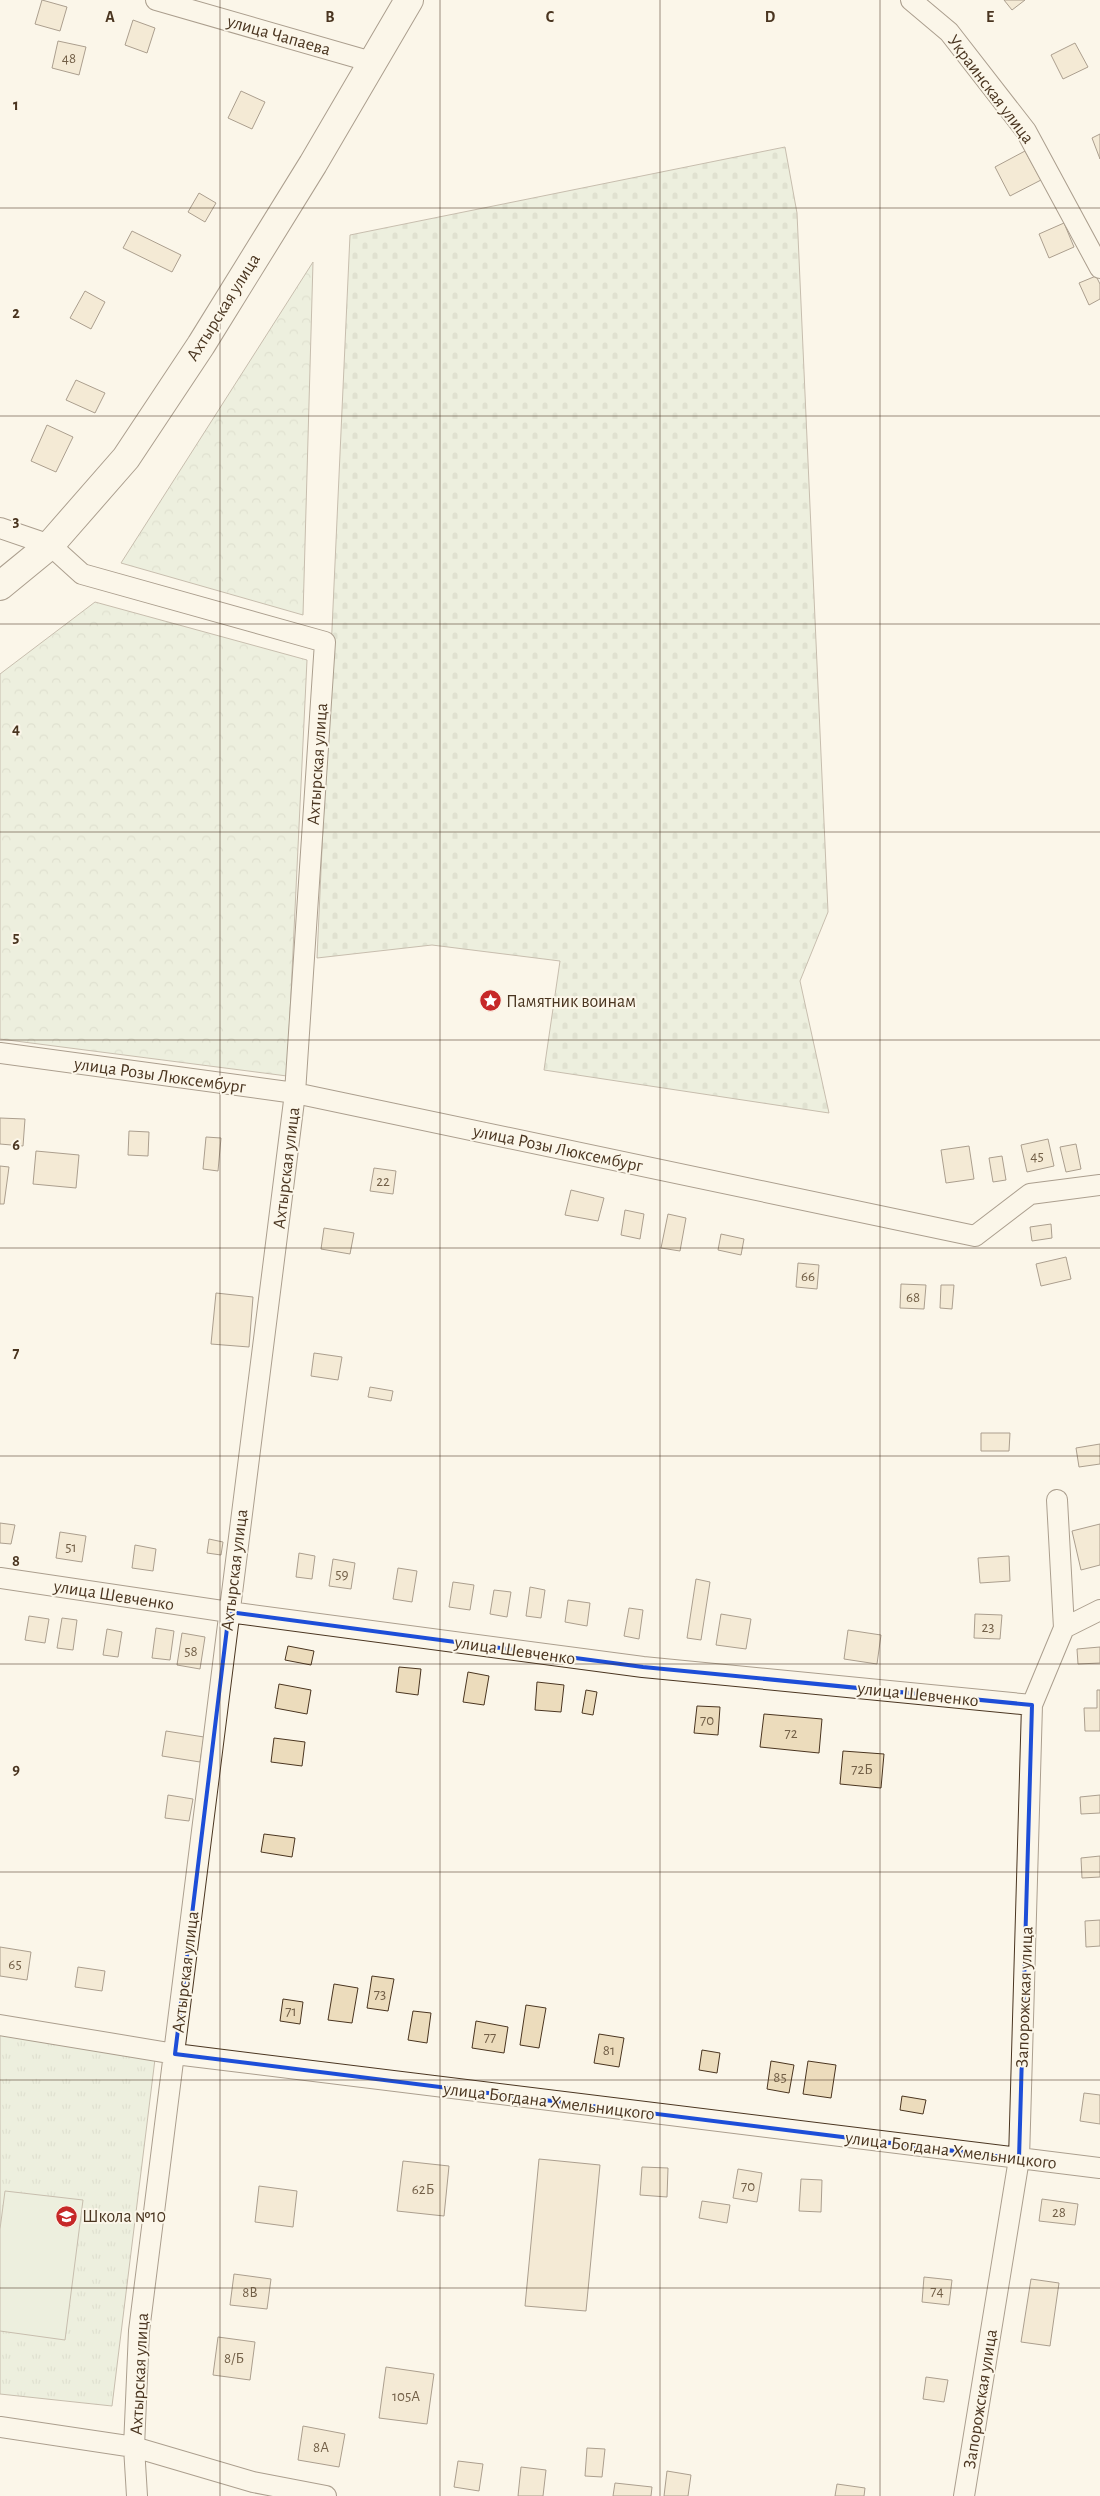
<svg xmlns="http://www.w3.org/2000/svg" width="1100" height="2496" viewBox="0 0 1100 2496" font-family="'Alegreya Sans',sans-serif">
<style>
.grass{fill:url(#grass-tufts);stroke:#887966}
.forest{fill:url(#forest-crowns);stroke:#887966}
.cemetery{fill:url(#cemetery-stones);stroke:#887966}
.pitch{fill:#dce7d0;stroke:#887966}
.building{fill:#ecdcbc;stroke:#4a3520}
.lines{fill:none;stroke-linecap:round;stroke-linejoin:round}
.minor-casing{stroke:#4a3520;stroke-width:22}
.trunk-casing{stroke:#4a3520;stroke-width:30}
.minor{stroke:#fbf6e9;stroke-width:20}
.trunk{stroke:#fbf6e9;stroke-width:28}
.marked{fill:none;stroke:#1d4ed8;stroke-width:4;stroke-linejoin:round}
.grid{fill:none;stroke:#4a3520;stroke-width:1;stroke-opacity:0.55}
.labels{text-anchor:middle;stroke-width:4;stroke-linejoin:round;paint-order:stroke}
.number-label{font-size:15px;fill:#725f47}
.street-label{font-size:18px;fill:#4a3520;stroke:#fbf6e9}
.poi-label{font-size:18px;fill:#4a3520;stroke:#fbf6e9;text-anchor:start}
.grid-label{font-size:16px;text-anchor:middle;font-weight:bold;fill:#4a3520;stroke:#fbf6e9;stroke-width:4;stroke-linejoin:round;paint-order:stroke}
</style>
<defs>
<pattern id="grass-tufts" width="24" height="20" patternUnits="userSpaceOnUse" patternTransform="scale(1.25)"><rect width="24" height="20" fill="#dce7d0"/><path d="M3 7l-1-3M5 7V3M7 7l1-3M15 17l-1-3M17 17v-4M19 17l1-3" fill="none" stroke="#bec7b2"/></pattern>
<pattern id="forest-crowns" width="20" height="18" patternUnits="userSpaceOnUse" patternTransform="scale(1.25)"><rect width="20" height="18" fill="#dce7d0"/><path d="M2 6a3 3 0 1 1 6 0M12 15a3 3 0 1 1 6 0" fill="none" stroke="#bec7b2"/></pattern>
<pattern id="cemetery-stones" width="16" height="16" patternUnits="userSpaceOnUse" patternTransform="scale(1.25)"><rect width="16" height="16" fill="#dce7d0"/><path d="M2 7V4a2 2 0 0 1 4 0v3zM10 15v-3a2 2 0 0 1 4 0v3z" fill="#bec7b2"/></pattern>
</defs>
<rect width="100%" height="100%" fill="#fbf6e9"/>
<!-- grass -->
<path class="grass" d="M 0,2035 L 155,2059 L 112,2406 L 0,2394 Z"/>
<!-- forest -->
<path class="forest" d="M 313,262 L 303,615 L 121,563 Z
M 95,602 L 307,660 L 287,1076 L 0,1039 L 0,674 Z"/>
<!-- cemetery -->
<path class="cemetery" d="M 785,147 L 797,213 L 828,912 L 800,981 L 829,1113 L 544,1070 L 560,961 L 432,945 L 317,958 L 350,235 Z"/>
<!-- pitch -->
<path class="pitch" d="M 5,2191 L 83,2200 L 65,2340 L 0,2331 L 0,2229 Z"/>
<!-- building -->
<path class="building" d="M 42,0 L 67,7 L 60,31 L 35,24 Z
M 1004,0 L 1025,0 L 1012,10 Z
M 133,20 L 155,28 L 147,53 L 125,45 Z
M 58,41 L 86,47 L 79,75 L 52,68 Z
M 1075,43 L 1088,67 L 1063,79 L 1051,55 Z
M 241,91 L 265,102 L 252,129 L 228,118 Z
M 1100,134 L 1100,159 L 1092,138 Z
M 1025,151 L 1041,180 L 1010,196 L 995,167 Z
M 199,193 L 216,203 L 205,222 L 188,212 Z
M 1064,223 L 1074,247 L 1049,258 L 1039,234 Z
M 132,231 L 181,255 L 172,272 L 123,248 Z
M 1096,276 L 1100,284 L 1100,299 L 1089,305 L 1079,283 Z
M 85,291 L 105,302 L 91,329 L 70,318 Z
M 76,380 L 105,393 L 95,413 L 66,400 Z
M 47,425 L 73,437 L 56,472 L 31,461 Z
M 0,1118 L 25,1119 L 23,1146 L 0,1144 Z
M 129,1131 L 149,1132 L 148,1156 L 128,1155 Z
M 206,1137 L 221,1138 L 218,1171 L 203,1169 Z
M 1048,1139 L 1054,1166 L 1027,1172 L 1021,1145 Z
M 1076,1144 L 1081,1169 L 1066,1172 L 1060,1147 Z
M 969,1146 L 974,1179 L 946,1183 L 941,1150 Z
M 36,1151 L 79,1155 L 76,1188 L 33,1184 Z
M 1002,1156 L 1006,1180 L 993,1182 L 989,1158 Z
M 0,1166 L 9,1167 L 4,1204 L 0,1204 Z
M 374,1168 L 396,1171 L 393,1194 L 370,1191 Z
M 571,1190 L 604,1198 L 598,1221 L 565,1215 Z
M 625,1210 L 644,1214 L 640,1239 L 621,1235 Z
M 668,1214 L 686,1218 L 680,1251 L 661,1248 Z
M 1051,1224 L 1052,1238 L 1032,1241 L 1030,1227 Z
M 324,1228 L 354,1233 L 350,1254 L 321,1249 Z
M 721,1234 L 744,1239 L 741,1255 L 718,1250 Z
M 1066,1257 L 1071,1279 L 1041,1286 L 1036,1264 Z
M 798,1263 L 819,1265 L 817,1289 L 796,1287 Z
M 901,1284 L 926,1285 L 924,1309 L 900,1308 Z
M 941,1285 L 954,1285 L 952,1309 L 940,1308 Z
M 216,1293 L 253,1297 L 249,1347 L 211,1344 Z
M 314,1353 L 342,1357 L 338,1380 L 311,1376 Z
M 370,1387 L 393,1391 L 391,1401 L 368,1397 Z
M 981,1433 L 1010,1433 L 1009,1451 L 981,1451 Z
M 1100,1444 L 1100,1464 L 1079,1467 L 1076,1448 Z
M 0,1523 L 15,1525 L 11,1544 L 0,1543 Z
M 1100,1524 L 1100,1565 L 1081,1570 L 1072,1531 Z
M 60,1532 L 86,1536 L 82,1562 L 56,1558 Z
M 209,1539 L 223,1542 L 221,1555 L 207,1553 Z
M 135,1545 L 156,1549 L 153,1571 L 132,1568 Z
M 299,1553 L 315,1556 L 312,1579 L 296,1577 Z
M 1009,1556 L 1010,1581 L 980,1583 L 978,1558 Z
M 333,1559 L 355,1563 L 351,1589 L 329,1586 Z
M 398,1568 L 417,1571 L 412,1602 L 393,1599 Z
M 696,1579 L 710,1582 L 701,1640 L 687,1638 Z
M 453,1582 L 474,1585 L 470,1610 L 449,1607 Z
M 530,1587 L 545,1590 L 541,1618 L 526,1616 Z
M 494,1590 L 511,1592 L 507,1617 L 490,1614 Z
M 568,1600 L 590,1603 L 587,1626 L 565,1622 Z
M 629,1608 L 643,1610 L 639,1639 L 624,1636 Z
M 721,1614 L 751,1619 L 746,1649 L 716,1645 Z
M 975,1614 L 1002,1615 L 1000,1639 L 974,1638 Z
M 29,1616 L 49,1619 L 45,1643 L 25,1640 Z
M 62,1618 L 77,1620 L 73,1650 L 57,1648 Z
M 156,1628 L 174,1631 L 170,1660 L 152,1658 Z
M 107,1629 L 122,1632 L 118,1657 L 103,1655 Z
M 848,1630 L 881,1635 L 877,1664 L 844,1659 Z
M 182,1633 L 205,1637 L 200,1669 L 177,1665 Z
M 288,1646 L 314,1651 L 311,1665 L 285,1660 Z
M 1100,1647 L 1100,1663 L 1078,1664 L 1077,1649 Z
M 399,1667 L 421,1669 L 418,1695 L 396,1692 Z
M 468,1672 L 489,1676 L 484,1705 L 463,1702 Z
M 537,1682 L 564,1685 L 561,1712 L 535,1710 Z
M 279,1684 L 311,1690 L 307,1714 L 275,1708 Z
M 586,1690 L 597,1692 L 593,1715 L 582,1713 Z
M 1097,1690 L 1100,1690 L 1100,1731 L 1085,1731 L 1084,1708 L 1097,1708 Z
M 697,1706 L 720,1707 L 718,1735 L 694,1733 Z
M 764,1714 L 822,1719 L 819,1753 L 760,1747 Z
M 166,1731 L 204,1737 L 200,1762 L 162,1756 Z
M 274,1738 L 305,1742 L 302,1766 L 271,1762 Z
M 843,1751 L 884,1754 L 881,1788 L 840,1784 Z
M 168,1795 L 193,1799 L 189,1821 L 165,1818 Z
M 1100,1795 L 1100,1813 L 1081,1814 L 1080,1797 Z
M 264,1834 L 295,1838 L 292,1857 L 261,1852 Z
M 1100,1856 L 1100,1877 L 1082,1878 L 1081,1858 Z
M 1100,1920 L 1100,1946 L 1086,1947 L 1085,1921 Z
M 0,1947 L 31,1952 L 27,1980 L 0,1976 Z
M 78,1967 L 105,1971 L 102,1991 L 75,1987 Z
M 372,1976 L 394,1979 L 388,2011 L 367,2008 Z
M 334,1984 L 358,1988 L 352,2023 L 328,2020 Z
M 283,1999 L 303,2002 L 300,2024 L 280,2021 Z
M 526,2005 L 546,2008 L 539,2048 L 520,2045 Z
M 413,2011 L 431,2013 L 427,2043 L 408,2040 Z
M 476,2021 L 508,2027 L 504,2053 L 472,2048 Z
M 599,2034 L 624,2038 L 619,2067 L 594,2063 Z
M 702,2050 L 720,2053 L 717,2073 L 699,2070 Z
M 771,2061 L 794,2065 L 789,2093 L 767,2089 Z
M 808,2061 L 836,2065 L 831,2098 L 803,2094 Z
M 1084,2093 L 1100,2095 L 1100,2124 L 1080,2121 Z
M 902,2096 L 926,2100 L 923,2114 L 900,2110 Z
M 539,2159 L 600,2165 L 586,2311 L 525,2306 Z
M 403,2161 L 449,2166 L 444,2216 L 397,2211 Z
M 642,2167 L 668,2168 L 667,2197 L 640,2195 Z
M 738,2169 L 762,2173 L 757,2202 L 733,2198 Z
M 801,2179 L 822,2180 L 821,2212 L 799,2211 Z
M 259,2186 L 297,2191 L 293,2227 L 255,2222 Z
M 1042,2199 L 1078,2204 L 1075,2225 L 1039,2221 Z
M 702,2201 L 730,2205 L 727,2223 L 699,2218 Z
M 234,2274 L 271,2279 L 267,2309 L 230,2305 Z
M 924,2277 L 952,2280 L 949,2305 L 922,2302 Z
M 1031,2279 L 1059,2283 L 1050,2346 L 1021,2342 Z
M 218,2337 L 255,2342 L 250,2380 L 213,2375 Z
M 386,2367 L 434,2374 L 427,2424 L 379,2418 Z
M 926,2377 L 948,2380 L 944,2402 L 923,2399 Z
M 303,2426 L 345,2434 L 339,2467 L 298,2460 Z
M 587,2448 L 605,2449 L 602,2477 L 585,2476 Z
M 458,2461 L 483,2464 L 479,2491 L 454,2487 Z
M 521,2467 L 546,2470 L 543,2496 L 518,2496 Z
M 667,2471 L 691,2475 L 688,2496 L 664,2496 Z
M 615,2483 L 652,2487 L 651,2496 L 613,2496 Z
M 837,2484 L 865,2488 L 864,2496 L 835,2496 Z"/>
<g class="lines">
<defs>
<path id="minor" d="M 156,0 L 372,62
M 911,0 L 949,32 L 1026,131 L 1100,268
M 0,528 L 50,545 L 82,574 L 325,642 L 295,1093 L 139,2331 L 134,2447 L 137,2496
M 0,1053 L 295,1093 L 975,1236 L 1030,1194 L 1100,1185
M 0,1578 L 229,1612 L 643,1667 L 1032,1705
M 1064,1628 L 1100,1610
M 0,2025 L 175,2054 L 1100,2168
M 0,2427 L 134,2447 L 253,2482 L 326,2496
M 964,2496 L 1019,2159 L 1032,1705 L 1064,1628 L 1057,1500"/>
<path id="trunk" d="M 0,586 L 50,545 L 126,458 L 201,345 L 313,164 L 409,0"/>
</defs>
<!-- minor casing -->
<use href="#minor" class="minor-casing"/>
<!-- trunk casing -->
<use href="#trunk" class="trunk-casing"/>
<!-- minor -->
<use href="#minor" class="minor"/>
<!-- trunk -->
<use href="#trunk" class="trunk"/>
</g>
<!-- marked area -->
<path d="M0 0H1100V2496H0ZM 229,1612 L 643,1667 L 1032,1705 L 1019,2159 L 175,2054 Z" fill="#fbf6e9" fill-opacity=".55" fill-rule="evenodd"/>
<path class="marked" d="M 229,1612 L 643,1667 L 1032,1705 L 1019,2159 L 175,2054 Z"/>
<!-- grid -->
<path class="grid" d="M 220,0 L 220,2496M 440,0 L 440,2496M 660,0 L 660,2496M 880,0 L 880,2496M 0,208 L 1100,208M 0,416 L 1100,416M 0,624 L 1100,624M 0,832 L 1100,832M 0,1040 L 1100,1040M 0,1248 L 1100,1248M 0,1456 L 1100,1456M 0,1664 L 1100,1664M 0,1872 L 1100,1872M 0,2080 L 1100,2080M 0,2288 L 1100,2288"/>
<!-- icons -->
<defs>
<symbol id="sight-disc" viewBox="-11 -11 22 22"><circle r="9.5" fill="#c62828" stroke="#fbf6e9"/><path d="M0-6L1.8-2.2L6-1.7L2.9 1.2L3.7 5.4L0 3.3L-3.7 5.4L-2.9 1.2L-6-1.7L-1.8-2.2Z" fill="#fff"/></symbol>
<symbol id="school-disc" viewBox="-11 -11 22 22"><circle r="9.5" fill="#c62828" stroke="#fbf6e9"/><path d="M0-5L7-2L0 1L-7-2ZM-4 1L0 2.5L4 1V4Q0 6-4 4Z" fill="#fff"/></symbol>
</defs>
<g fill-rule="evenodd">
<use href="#sight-disc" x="478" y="988" width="25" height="25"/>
<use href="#school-disc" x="54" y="2204" width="25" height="25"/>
</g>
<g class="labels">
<!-- number labels -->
<g class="number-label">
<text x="69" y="63">48</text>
<text x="1037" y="1161">45</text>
<text x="383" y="1186">22</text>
<text x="808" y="1281">66</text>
<text x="913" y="1302">68</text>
<text x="71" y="1552">51</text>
<text x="342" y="1579">59</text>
<text x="988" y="1632">23</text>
<text x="191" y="1656">58</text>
<text x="707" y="1725">70</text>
<text x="791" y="1738">72</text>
<text x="862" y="1774">72Б</text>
<text x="15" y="1969">65</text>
<text x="380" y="1999">73</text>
<text x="291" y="2016">71</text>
<text x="490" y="2042">77</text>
<text x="609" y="2055">81</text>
<text x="780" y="2082">85</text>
<text x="748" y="2191">70</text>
<text x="423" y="2194">62Б</text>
<text x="1059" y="2217">28</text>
<text x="937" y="2296">74</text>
<text x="250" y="2297">8В</text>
<text x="234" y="2363">8/Б</text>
<text x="406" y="2401">105А</text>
<text x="321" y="2452">8А</text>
</g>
<!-- street labels -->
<g class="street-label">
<text transform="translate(279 35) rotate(16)" y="6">улица Чапаева</text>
<text transform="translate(991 89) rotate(53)" y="6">Украинская улица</text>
<text transform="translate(223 307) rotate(-58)" y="6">Ахтырская улица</text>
<text transform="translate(317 764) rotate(-86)" y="6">Ахтырская улица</text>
<text transform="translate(160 1075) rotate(8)" y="6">улица Розы Люксембург</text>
<text transform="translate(558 1148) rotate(12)" y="6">улица Розы Люксембург</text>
<text transform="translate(286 1168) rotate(-83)" y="6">Ахтырская улица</text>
<text transform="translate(234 1570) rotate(-83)" y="6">Ахтырская улица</text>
<text transform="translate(114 1595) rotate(9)" y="6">улица Шевченко</text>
<text transform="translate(515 1650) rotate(8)" y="6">улица Шевченко</text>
<text transform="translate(918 1694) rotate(6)" y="6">улица Шевченко</text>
<text transform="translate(185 1972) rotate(-83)" y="6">Ахтырская улица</text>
<text transform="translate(1024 1997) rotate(-88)" y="6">Запорожская улица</text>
<text transform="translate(549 2101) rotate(7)" y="6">улица Богдана Хмельницкого</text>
<text transform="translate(951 2150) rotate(7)" y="6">улица Богдана Хмельницкого</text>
<text transform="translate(139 2374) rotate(-87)" y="6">Ахтырская улица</text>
<text transform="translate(980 2399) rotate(-81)" y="6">Запорожская улица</text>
</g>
<!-- poi labels -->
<g class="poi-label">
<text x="506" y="1007">Памятник воинам</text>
<text x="82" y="2222">Школа №10</text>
</g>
</g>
<g class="grid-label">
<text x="110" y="22">A</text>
<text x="330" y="22">B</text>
<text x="550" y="22">C</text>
<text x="770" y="22">D</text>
<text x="990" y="22">E</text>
<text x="16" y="110">1</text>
<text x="16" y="318">2</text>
<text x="16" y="526">3</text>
<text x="16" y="734">4</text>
<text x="16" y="942">5</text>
<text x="16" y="1150">6</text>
<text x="16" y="1358">7</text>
<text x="16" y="1566">8</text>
<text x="16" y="1774">9</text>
</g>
</svg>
